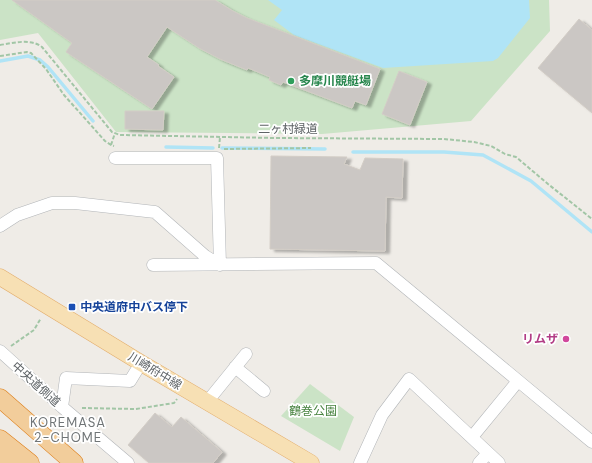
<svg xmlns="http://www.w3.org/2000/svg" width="592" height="463" viewBox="0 0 592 463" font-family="'DM Sans','Noto Sans JP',sans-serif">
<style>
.green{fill:#cbe3c6}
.water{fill:#b0e4f6}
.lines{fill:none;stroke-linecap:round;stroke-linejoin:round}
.stream{stroke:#b0e4f6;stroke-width:3.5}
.building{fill:#cbc7c4;stroke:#d3cdc6;filter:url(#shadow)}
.minor-casing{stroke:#b2b5b8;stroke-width:13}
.major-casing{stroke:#e3ad6c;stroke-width:17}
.highway-casing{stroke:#dd7e19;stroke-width:19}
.path{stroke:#a2c6a6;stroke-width:2;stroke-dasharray:4 2;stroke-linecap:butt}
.minor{stroke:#fff;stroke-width:12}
.major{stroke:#f7e0b4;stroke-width:16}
.highway{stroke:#f2cd9b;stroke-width:18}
.leisure-dot{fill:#2e9e5b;stroke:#fff;stroke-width:1.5}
.transit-dot{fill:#1a4fb4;stroke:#fff;stroke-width:1.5}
.hotel-dot{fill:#d1479c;stroke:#fff;stroke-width:1.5}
.labels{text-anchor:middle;stroke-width:3.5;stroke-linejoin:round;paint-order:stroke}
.leisure-label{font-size:12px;font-weight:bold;fill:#27864d;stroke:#fff;text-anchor:start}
.street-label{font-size:12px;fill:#5e6366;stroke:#fff}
.transit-label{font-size:12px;font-weight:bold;fill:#164399;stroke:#fff;text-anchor:start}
.hotel-label{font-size:12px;font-weight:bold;fill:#b23c85;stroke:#fff;text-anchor:end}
.park-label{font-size:12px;fill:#488340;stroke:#fff}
.neighbourhood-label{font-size:13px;letter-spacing:1px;fill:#707577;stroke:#fff}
</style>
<defs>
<filter id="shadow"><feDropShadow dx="4.5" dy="2.5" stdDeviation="1" flood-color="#0004"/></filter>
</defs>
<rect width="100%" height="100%" fill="#efece7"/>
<!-- green -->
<path class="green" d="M 0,0 L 549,0 L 550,31 L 471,121 L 322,134 L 116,132 L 38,33 L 0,40 Z
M 310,384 L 354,417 L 340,451 L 281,416 Z"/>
<!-- water -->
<path class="water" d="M 268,0 L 529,0 L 530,18 L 498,58 L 493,61 L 383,68 L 294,35 L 274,20 L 282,10 Z"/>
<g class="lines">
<!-- stream -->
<path class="stream" d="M 0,61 L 28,56 L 40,60 L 48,67 L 93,121
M 166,147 L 213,148
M 222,148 L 325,149
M 353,152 L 444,152 L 483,155 L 531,181 L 592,232"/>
</g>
<!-- building -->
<path class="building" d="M 12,0 L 215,0 L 233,11 L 247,18 L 380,69 L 366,105 L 355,101 L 352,108 L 283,82 L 281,85 L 269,80 L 270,77 L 248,68 L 247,70 L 220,59 L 199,48 L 167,27 L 147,57 L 159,65 L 158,66 L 174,77 L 152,109 L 66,52 L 72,43 Z
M 579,19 L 592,30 L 592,113 L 538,68 Z
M 399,71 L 427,82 L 410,125 L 382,114 Z
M 125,111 L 164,111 L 163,130 L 125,129 Z
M 271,156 L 347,157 L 344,164 L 360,170 L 365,158 L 403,159 L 402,198 L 386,197 L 385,251 L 270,249 Z
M 155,413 L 172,427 L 181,417 L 222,452 L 213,463 L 149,463 L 128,445 Z"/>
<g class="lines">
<defs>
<path id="minor" d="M 115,158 L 217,158 L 220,265
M 0,226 L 17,215 L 52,203 L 75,203 L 155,212 L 205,256 L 220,265
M 153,265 L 376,263 L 592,442
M 0,351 L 62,407 L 128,463
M 235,367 L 264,391
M 207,402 L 246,354
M 62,407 L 66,378 L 130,381 L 141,363
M 472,437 L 518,381
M 360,463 L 382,415 L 409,379 L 499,463
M 479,463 L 488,453"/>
<path id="major" d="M 0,277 L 141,363 L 311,463"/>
<path id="highway" d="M 0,398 L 74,463
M 0,439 L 30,463
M 0,456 L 9,463"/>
</defs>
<!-- minor casing -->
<use href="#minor" class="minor-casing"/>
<!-- major casing -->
<use href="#major" class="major-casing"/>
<!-- highway casing -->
<use href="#highway" class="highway-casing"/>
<!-- path -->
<path class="path" d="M 0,45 C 14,43 30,38 42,47 L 112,132 L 120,135 L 276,138 L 444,139 L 474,142 L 491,146 L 505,154 L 516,157 L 548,184 L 592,219
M 0,56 L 27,52 L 31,53 L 46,69 L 64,95 L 105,141 L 111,145 L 114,146
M 111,145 L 115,133
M 219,148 L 220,137
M 224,149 L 311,148
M 11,346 L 34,330 L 41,318
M 82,408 L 136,409 L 174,403 L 177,399"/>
<!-- minor -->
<use href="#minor" class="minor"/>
<!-- major -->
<use href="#major" class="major"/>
<!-- highway -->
<use href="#highway" class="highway"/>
</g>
<!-- markers -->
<circle class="leisure-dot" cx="291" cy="81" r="4"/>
<rect class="transit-dot" x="68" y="303" width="8" height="8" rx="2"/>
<circle class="hotel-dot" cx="566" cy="339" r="4"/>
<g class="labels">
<!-- leisure labels -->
<g class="leisure-label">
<text x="299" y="85">多摩川競艇場</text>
</g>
<!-- street labels -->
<g class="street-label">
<text x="288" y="133">二ヶ村緑道</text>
<text transform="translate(155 371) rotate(31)" y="4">川崎府中線</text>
<text transform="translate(36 384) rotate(42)" y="4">中央道側道</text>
</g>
<!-- transit labels -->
<g class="transit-label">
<text x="80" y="311">中央道府中バス停下</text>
</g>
<!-- hotel labels -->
<g class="hotel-label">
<text x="558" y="343">リムザ</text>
</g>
<!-- park labels -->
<g class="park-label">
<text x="313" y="415">鶴巻公園</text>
</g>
<!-- neighbourhood labels -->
<g class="neighbourhood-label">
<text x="68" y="427">KOREMASA<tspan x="68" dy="15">2-CHOME</tspan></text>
</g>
</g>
</svg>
